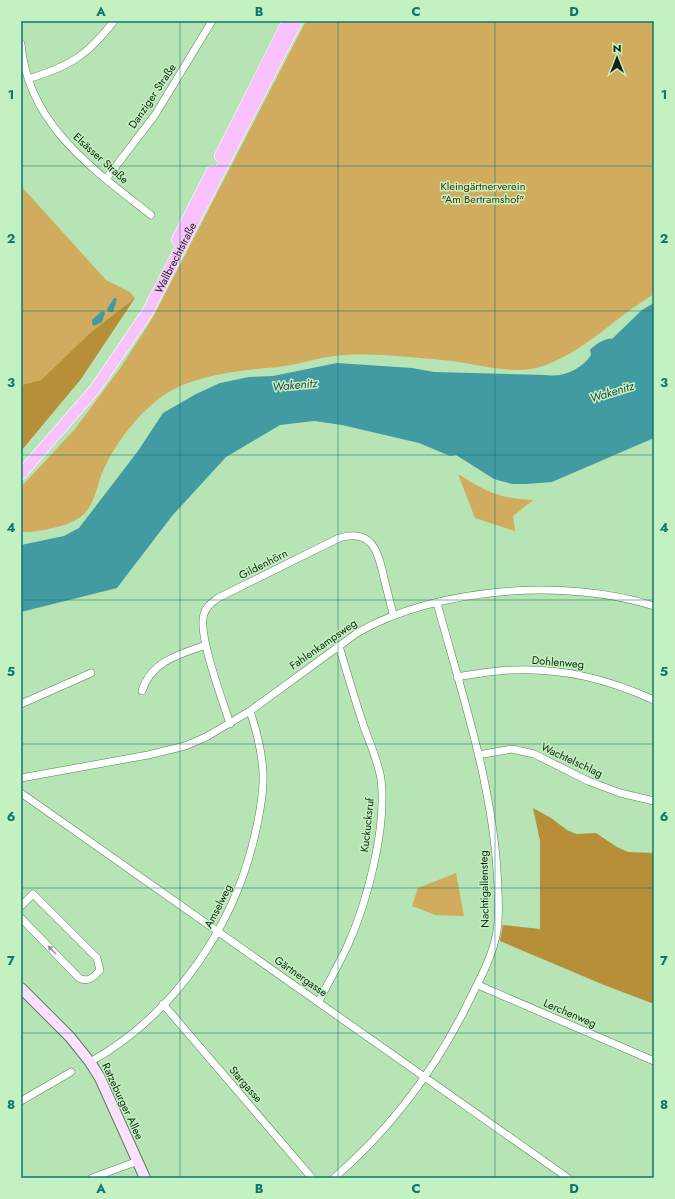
<svg xmlns="http://www.w3.org/2000/svg" width="675" height="1199" viewBox="0 0 675 1199" font-family="Jost,sans-serif">
<style>
.green{fill:#d1ab5e}
.forest{fill:#b78f39}
.water{fill:#429ba3}
.lines{fill:none;stroke-linecap:round;stroke-linejoin:round}
.minor-casing{stroke:#578155;stroke-width:8}
.secondary-casing{stroke:#578155;stroke-width:12}
.primary-casing{stroke:#fff;stroke-width:12}
.minor{stroke:#fff;stroke-width:7}
.secondary{stroke:#fce0ff;stroke-width:10}
.primary{stroke:#f9c2ff;stroke-width:11}
.oneway{fill:#959c95}
.grid{fill:none;stroke:#0f766e;stroke-width:1;stroke-opacity:0.55}
.labels{text-anchor:middle;stroke-width:3;stroke-linejoin:round;paint-order:stroke}
.street-label{font-size:11px;fill:#132413;stroke:#c3f1c1}
.park-label{font-size:11px;fill:#463200;stroke:#c3f1c1}
.water-label{font-size:12px;font-style:italic;fill:#2b484a;stroke:#c3f1c1}
.neatline{fill:none;stroke:#0f766e;stroke-width:1.5}
.grid-label{font-size:13px;text-anchor:middle;font-weight:bold;fill:#0f766e}
</style>
<rect width="100%" height="100%" fill="#b6e4b4"/>
<!-- green -->
<path class="green" d="M 306,21 L 654,21 L 654,294 C 615,317 584,353 540,367 C 509,376 473,362 442,360 C 407,357 370,352 335,356 C 316,358 297,365 278,367 C 244,370 204,374 174,389 C 146,403 115,442 103,471 C 97,485 95,503 84,514 C 73,526 36,533 21,532 L 21,487 L 75,429 L 121,367 L 152,319 Z
M 21,186 L 106,280 L 130,292 L 135,298 L 90,333 L 41,380 L 21,385 Z
M 458,474 C 487,492 497,498 533,500 L 513,516 L 515,531 L 475,518 Z
M 456,873 L 464,916 L 435,915 L 412,906 L 418,888 Z"/>
<!-- forest -->
<path class="forest" d="M 135,298 L 81,379 L 21,451 L 21,385 L 41,380 L 90,333 Z
M 533,808 L 551,818 L 567,830 L 576,834 L 596,833 L 617,847 L 628,852 L 654,853 L 654,1004 L 604,985 L 500,941 L 503,925 L 540,929 L 540,841 Z"/>
<!-- water -->
<path class="water" d="M 114,298 L 117,299 L 113,312 L 109,312 L 107,309 Z
M 654,303 L 654,438 L 552,482 L 527,484 L 512,484 L 494,479 L 456,455 L 450,456 L 419,443 L 342,425 L 314,421 L 280,425 L 226,457 L 172,516 L 117,588 L 21,612 L 21,545 L 64,536 L 79,528 L 138,451 L 163,413 L 196,394 L 220,383 L 249,377 L 273,376 L 337,363 L 412,368 L 434,372 L 546,375 C 563,378 582,369 591,355 L 590,350 C 594,345 606,337 612,339 L 642,310 Z
M 102,311 L 105,313 L 102,322 L 94,326 L 92,324 L 92,320 Z"/>
<g class="lines">
<defs>
<path id="minor" d="M 21,44 C 28,125 93,169 151,215
M 28,79 C 70,66 87,56 114,21
M 106,179 L 155,115 L 212,21
M 457,677 C 475,674 493,671 512,670 C 564,668 607,679 654,700
M 142,691 C 151,661 180,654 206,645
M 21,704 L 91,673
M 230,724 C 223,701 197,634 204,614 C 206,606 212,603 218,598 L 339,538 C 372,528 378,551 384,578 C 387,590 390,602 393,614
M 478,755 L 512,749 L 534,754 L 588,781 L 620,793 L 654,801
M 21,778 L 148,755 L 185,746 L 206,737 L 250,711 L 357,633 C 436,587 568,578 654,606
M 21,793 L 568,1178
M 21,906 L 33,894 L 97,958 L 100,970 C 94,977 88,983 79,978 L 21,918
M 478,985 L 654,1061
M 319,1001 C 328,983 338,966 347,947 C 367,903 387,828 381,779 C 378,761 370,744 364,727 C 355,700 347,673 339,646
M 163,1004 L 312,1178
M 90,1062 C 175,1015 236,924 256,830 C 260,812 264,792 263,773 C 262,751 257,732 250,711
M 21,1101 L 71,1072
M 92,1178 L 138,1161
M 334,1178 C 393,1127 436,1069 470,999 C 481,977 493,955 497,931 C 500,912 498,890 497,870 C 491,779 461,691 437,603"/>
<path id="secondary" d="M 21,988 L 70,1037 L 90,1062 L 100,1078 L 145,1178"/>
<g id="primary">
<path d="M 220,156 L 288,21"/>
<path d="M 177,240 L 212,171"/>
<path id="s1" d="M 21,474 L 95,389 L 147,313 L 297,21"/>
</g>
</defs>
<!-- minor casing -->
<use href="#minor" class="minor-casing"/>
<!-- secondary casing -->
<use href="#secondary" class="secondary-casing"/>
<!-- primary casing -->
<use href="#primary" class="primary-casing"/>
<!-- minor -->
<use href="#minor" class="minor"/>
<!-- secondary -->
<use href="#secondary" class="secondary"/>
<!-- primary -->
<use href="#primary" class="primary"/>
</g>
<!-- one-way arrows -->
<defs><path id="oneway-solid" d="M-6-.8H1V-3.2L6.5 0L1 3.2V.8H-6Z"/></defs>
<use class="oneway" href="#oneway-solid" transform="translate(52 950) rotate(-134)"/>
<!-- grid -->
<path class="grid" d="M 180,21 L 180,1178M 338,21 L 338,1178M 495,21 L 495,1178M 21,166 L 654,166M 21,311 L 654,311M 21,455 L 654,455M 21,600 L 654,600M 21,744 L 654,744M 21,888 L 654,888M 21,1033 L 654,1033"/>
<g class="labels">
<!-- street labels -->
<g class="street-label">
<text transform="translate(152 96) rotate(-56)" y="4">Danziger Straße</text>
<text transform="translate(101 158) rotate(42)" y="4">Elsässer Straße</text>
<text dy="4" stroke="none"><textPath href="#s1" startOffset="267">Wallbrechtstraße</textPath></text>
<text transform="translate(263 564) rotate(-27)" y="4">Gildenhörn</text>
<text transform="translate(323 644) rotate(-35)" y="4">Fahlenkampsweg</text>
<text transform="translate(558 662) rotate(5)" y="4">Dohlenweg</text>
<text transform="translate(572 760) rotate(25)" y="4">Wachtelschlag</text>
<text transform="translate(367 825) rotate(-84)" y="4">Kuckucksruf</text>
<text transform="translate(484 889) rotate(-91)" y="4">Nachtigallensteg</text>
<text transform="translate(218 906) rotate(-63)" y="4">Amselweg</text>
<text transform="translate(301 976) rotate(35)" y="4">Gärtnergasse</text>
<text transform="translate(570 1013) rotate(23)" y="4">Lerchenweg</text>
<text transform="translate(246 1084) rotate(49)" y="4">Stargasse</text>
<text transform="translate(123 1101) rotate(65)" y="4">Ratzeburger Allee</text>
</g>
<!-- park labels -->
<g class="park-label">
<text x="483" y="190">Kleingärtnerverein<tspan x="483" dy="13">"Am Bertramshof"</tspan></text>
</g>
<!-- water labels -->
<g class="water-label">
<text transform="translate(295 385) rotate(-5)" y="4">Wakenitz</text>
<text transform="translate(612 392) rotate(-17)" y="4">Wakenitz</text>
</g>
</g>
<!-- border -->
<rect width="675" height="1199" fill="none" stroke="#c3f1c1" stroke-width="44"/>
<!-- north arrow -->
<g transform="translate(617 58)" stroke="#c3f1c1" stroke-width="3" paint-order="stroke">
<path d="M0-3L7 15L0 10L-7 15Z" fill="#132413"/>
<text y="-6" font-size="11" font-weight="bold" text-anchor="middle" fill="#132413">N</text>
</g>
<rect x="22" y="22" width="631" height="1155" class="neatline"/>
<g class="grid-label">
<text x="101" y="16">A</text>
<text x="259" y="16">B</text>
<text x="416" y="16">C</text>
<text x="574" y="16">D</text>
<text x="11" y="99">1</text>
<text x="664" y="99">1</text>
<text x="11" y="243">2</text>
<text x="664" y="243">2</text>
<text x="11" y="387">3</text>
<text x="664" y="387">3</text>
<text x="11" y="532">4</text>
<text x="664" y="532">4</text>
<text x="11" y="676">5</text>
<text x="664" y="676">5</text>
<text x="11" y="821">6</text>
<text x="664" y="821">6</text>
<text x="11" y="965">7</text>
<text x="664" y="965">7</text>
<text x="11" y="1109">8</text>
<text x="664" y="1109">8</text>
<text x="101" y="1193">A</text>
<text x="259" y="1193">B</text>
<text x="416" y="1193">C</text>
<text x="574" y="1193">D</text>
</g>
</svg>
